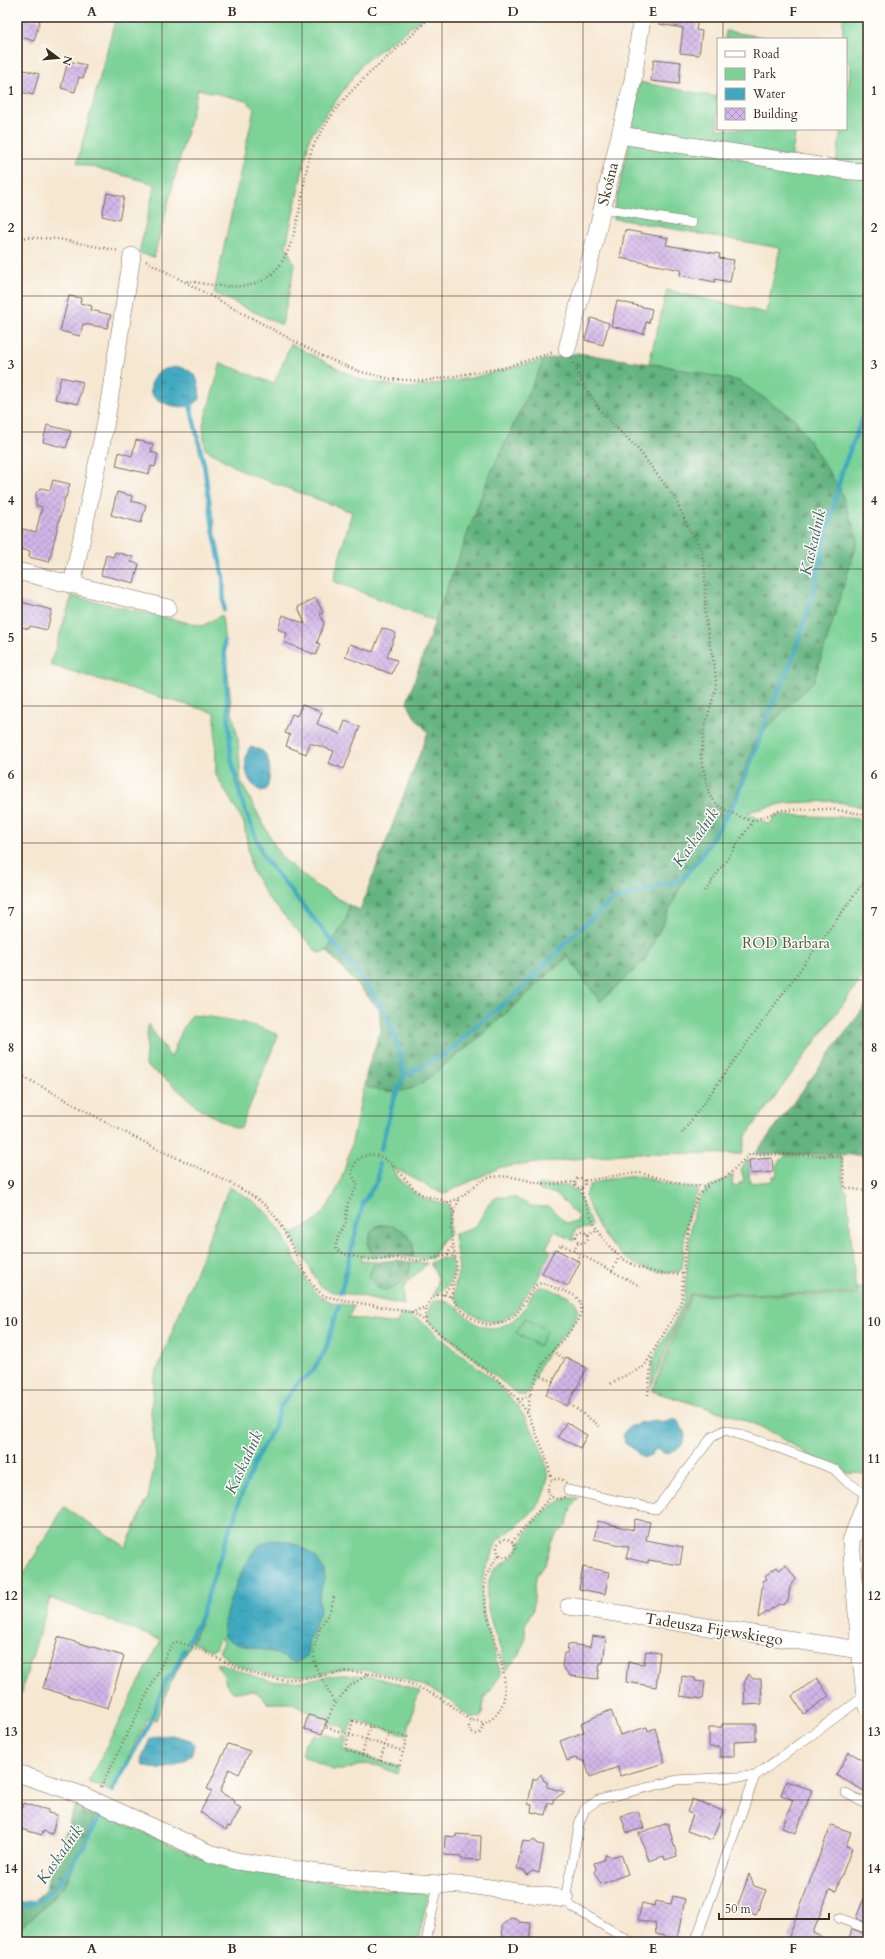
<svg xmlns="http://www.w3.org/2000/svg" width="885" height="1959" viewBox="0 0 885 1959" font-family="Cardo,serif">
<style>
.green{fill:#7bd297;stroke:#5b7e5a}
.forest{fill:url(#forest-firs);stroke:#506f4f}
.park{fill:url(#park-tufts);stroke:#5b7e5a}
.water{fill:url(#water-ripples);stroke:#3e6a6f}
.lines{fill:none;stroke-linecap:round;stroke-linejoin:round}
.stream{stroke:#40a9c0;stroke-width:4.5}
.building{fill:url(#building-cross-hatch)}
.lane-casing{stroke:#7c6c5d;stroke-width:10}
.street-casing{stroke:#7c6c5d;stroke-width:18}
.path{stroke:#7c6c5d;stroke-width:2.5;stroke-dasharray:1 3;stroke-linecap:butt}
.lane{stroke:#fff;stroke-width:9}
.street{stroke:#fff;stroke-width:17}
.grid{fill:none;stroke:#3b2a1e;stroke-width:1;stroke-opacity:0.55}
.labels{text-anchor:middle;stroke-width:3;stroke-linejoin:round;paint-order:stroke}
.street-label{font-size:15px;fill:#3b2a1e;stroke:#fdfcf7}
.park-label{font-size:15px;fill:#4e5c42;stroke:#fdfcf7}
.water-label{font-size:16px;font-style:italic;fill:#3d5d5f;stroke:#fdfcf7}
.neatline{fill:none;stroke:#3b2a1e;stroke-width:1.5}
.grid-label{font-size:13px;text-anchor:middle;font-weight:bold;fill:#3b2a1e}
</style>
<defs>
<pattern id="forest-firs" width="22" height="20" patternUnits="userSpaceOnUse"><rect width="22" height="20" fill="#64b480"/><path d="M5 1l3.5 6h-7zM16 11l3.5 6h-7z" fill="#549368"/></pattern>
<pattern id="park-tufts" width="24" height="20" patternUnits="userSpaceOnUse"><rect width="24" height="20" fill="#7bd297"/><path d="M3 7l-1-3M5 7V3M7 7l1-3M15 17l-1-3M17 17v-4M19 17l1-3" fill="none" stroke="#6bb482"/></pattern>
<pattern id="water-ripples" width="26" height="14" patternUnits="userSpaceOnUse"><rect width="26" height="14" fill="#40a9c0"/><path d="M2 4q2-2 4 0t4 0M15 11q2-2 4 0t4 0" fill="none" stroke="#378a9b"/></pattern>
<pattern id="building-cross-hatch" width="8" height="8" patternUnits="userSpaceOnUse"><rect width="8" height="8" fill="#d2b6e9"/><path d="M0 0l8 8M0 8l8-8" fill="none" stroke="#ac94bc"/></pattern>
</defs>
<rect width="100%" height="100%" fill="#fdfcf7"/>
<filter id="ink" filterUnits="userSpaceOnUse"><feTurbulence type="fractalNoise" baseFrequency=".025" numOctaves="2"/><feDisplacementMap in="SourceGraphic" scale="8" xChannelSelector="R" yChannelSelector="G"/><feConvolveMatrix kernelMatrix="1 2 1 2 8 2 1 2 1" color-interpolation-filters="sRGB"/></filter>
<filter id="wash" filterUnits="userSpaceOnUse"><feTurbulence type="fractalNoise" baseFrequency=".012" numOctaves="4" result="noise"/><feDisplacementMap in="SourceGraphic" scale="16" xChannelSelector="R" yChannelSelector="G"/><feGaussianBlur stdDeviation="0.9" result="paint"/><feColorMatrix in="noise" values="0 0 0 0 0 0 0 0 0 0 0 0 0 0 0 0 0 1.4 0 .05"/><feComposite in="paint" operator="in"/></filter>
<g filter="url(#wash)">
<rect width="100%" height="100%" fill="#f6e7d1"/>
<!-- green -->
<path class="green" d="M 116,17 L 424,17 L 363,63 L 310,137 L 286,246 L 295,265 L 282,325 L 214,293 L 254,109 L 247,101 L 198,89 L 154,257 L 139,253 L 155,184 L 77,163 Z
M 843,17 L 868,17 L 868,808 L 833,801 L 786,803 L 747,812 L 769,825 L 776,815 L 839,817 L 868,820 L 868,970 L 746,1136 L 742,1154 L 631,1153 L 501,1167 L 443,1194 L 392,1167 C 396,1178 414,1195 426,1199 C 434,1202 444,1201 450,1207 L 449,1235 L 442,1240 L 432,1258 L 413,1258 C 413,1253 414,1246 412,1242 C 406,1230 388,1221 376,1227 C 369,1238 365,1247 375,1258 L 362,1256 L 361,1261 L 375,1262 L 370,1273 L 380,1288 C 400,1290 409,1282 411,1262 L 427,1263 C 415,1280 399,1278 404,1305 L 356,1295 L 332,1292 L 320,1286 L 291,1234 C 300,1229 311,1225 318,1218 C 348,1188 354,1126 364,1086 L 390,1091 L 411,1089 L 428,1078 L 473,1043 L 568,956 L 644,962 L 682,884 L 733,803 L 757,738 L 814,681 L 739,381 L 649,363 L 667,290 L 766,313 L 780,248 L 612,218 L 632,131 L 639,82 L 716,97 L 718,87 L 718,129 L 796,129 L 791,160 L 836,164 L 841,129 L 846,129 L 846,98 L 851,68 L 846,57 L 846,39 L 843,39 Z
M 726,31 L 774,39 L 725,39 Z
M 291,344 L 360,380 L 409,388 L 471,378 L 544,360 L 488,479 L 435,621 L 333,581 L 352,512 L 244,472 L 205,449 L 203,425 L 221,363 L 274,384 Z
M 72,596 L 202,626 L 222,615 L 232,713 L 238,738 L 241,782 L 281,857 L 315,885 L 349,905 L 346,920 L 327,951 L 318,953 L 268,898 L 251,869 L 244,823 L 216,775 L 215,713 L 50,665 Z
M 192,1015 C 221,1018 251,1022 278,1035 L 241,1128 L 235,1128 L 200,1109 L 169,1082 L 145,1065 L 148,1024 L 171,1058 L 183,1028 Z
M 785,1156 L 841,1157 L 844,1189 L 847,1191 L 856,1293 L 690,1294 L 651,1386 L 652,1365 L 657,1351 L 672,1327 L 684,1301 L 691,1225 L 697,1202 L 705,1190 L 733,1175 L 732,1186 L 738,1186 L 740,1182 L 744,1181 L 741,1168 L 748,1160 L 750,1183 L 773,1181 L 773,1176 L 777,1176 L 776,1165 Z
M 635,1175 L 678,1187 L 699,1189 L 691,1207 L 685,1229 L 682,1268 L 680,1271 C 631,1280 597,1236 585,1195 L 590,1185 L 611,1178 Z
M 538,1185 L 568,1186 L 576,1190 L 592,1224 L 589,1228 L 576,1229 L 573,1237 L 574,1241 L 555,1231 L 546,1248 L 551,1251 L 536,1282 L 530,1288 L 515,1312 L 501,1321 L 490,1322 L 473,1315 L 459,1303 L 455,1296 L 455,1284 L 459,1270 L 454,1234 L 471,1229 L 479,1221 L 490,1202 L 498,1197 L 514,1197 L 531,1206 L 550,1207 L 566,1223 L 577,1222 L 578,1216 C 573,1212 558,1194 553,1193 C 549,1192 545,1193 540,1191 Z
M 229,1187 C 264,1205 278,1221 294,1257 C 300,1269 307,1284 316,1293 C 326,1303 341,1304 354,1306 L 348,1318 L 397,1324 L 401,1314 C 418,1315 435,1333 447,1343 C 487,1375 516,1393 538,1442 C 543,1453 548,1467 547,1480 C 544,1507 522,1522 502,1537 C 494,1542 494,1550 491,1558 C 488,1564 484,1571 483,1578 C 477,1610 493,1644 501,1675 L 485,1697 L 481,1718 C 478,1717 475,1718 472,1717 C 464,1715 449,1699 440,1694 C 415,1680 390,1674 362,1670 C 344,1667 328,1673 311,1675 C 281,1678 241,1674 219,1652 L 223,1643 L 220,1638 L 215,1649 L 211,1650 L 192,1643 L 201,1622 L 170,1685 L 156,1720 L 148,1718 L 111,1791 L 88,1782 L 161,1640 L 50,1598 L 17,1705 L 17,1585 L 64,1507 L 126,1547 L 148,1497 L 156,1457 L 151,1413 L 154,1378 Z
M 441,1258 L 451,1260 C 458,1276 447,1290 432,1296 C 442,1279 438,1278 430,1263 Z
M 543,1286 C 548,1287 552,1290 557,1292 C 604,1305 557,1338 544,1358 C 537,1368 533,1391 524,1396 L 517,1394 L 430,1322 L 427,1314 L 432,1302 C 458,1291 463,1328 493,1328 C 505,1328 521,1316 526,1306 C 532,1297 531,1288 543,1286 Z
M 857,1288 L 868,1288 L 868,1475 C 860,1472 852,1475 844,1472 C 814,1463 790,1440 761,1427 C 726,1412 688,1403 652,1391 L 691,1295 L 857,1295 Z
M 567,1498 L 579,1498 L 571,1508 L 566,1526 L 555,1536 L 551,1543 L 546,1561 L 536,1577 L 533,1609 L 525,1625 L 525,1639 L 523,1647 L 519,1656 L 506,1670 C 501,1640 476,1603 492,1573 C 498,1562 510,1562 516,1551 C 530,1525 540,1510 567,1498 Z
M 216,1664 L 222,1664 C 242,1671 261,1681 283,1682 C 302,1683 321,1676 340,1675 C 368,1673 394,1682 420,1691 L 415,1703 L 407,1735 L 353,1720 L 348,1733 L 344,1731 L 345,1727 L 327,1723 L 329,1719 L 317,1716 L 293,1703 L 267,1703 L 259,1694 L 254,1691 L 233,1692 L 226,1684 L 224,1676 Z
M 314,1734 L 320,1736 L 324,1734 L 341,1739 L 343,1735 L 347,1737 L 343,1750 L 399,1767 L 397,1774 L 379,1766 L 365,1764 L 345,1770 L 333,1770 L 304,1756 L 302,1752 L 304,1744 Z
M 86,1807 L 219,1866 L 374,1889 L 426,1893 L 428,1896 L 418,1942 L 19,1942 L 21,1926 L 43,1909 L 66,1883 L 94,1819 Z"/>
<!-- forest -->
<path class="forest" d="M 577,353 L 665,366 L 739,381 L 795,419 L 840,489 L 858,540 L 814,681 L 757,738 L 733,803 L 682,884 L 644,961 L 600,1002 L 568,957 C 529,992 491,1029 449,1061 C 437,1071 426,1082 412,1088 C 398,1094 378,1091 364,1086 L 368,1067 L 381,1030 L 379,1009 L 327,951 L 346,920 L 349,905 L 360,910 L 428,732 L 414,716 L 407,702 L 435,621 L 488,479 L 544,360 Z
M 868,1002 L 868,1155 L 755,1154 Z
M 379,1225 C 401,1224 416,1236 413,1258 L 395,1255 L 375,1258 C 365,1248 366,1232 379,1225 Z
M 397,1260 L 411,1262 C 408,1288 377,1302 369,1276 L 375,1262 Z
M 75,1806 L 86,1807 L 94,1819 L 66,1883 L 43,1909 L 21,1926 L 19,1942 L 17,1942 L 17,1904 L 35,1900 L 45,1890 Z"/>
<!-- park -->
<path class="park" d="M 525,1318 L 547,1330 L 539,1346 L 516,1333 Z"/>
<!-- water -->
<path class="water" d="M 179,367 C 198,372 199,381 200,399 C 196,401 193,405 189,406 C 177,409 158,403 151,394 C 149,373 161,368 179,367 Z
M 250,747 C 254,748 259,749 262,751 C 272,756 271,782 266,790 L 261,791 C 246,784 241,762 250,747 Z
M 655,1420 L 663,1423 L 668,1420 L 677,1420 L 685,1432 C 686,1447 678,1449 666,1454 L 656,1449 L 651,1455 L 643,1458 L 625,1442 L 623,1434 C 629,1423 643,1422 655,1420 Z
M 274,1540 L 291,1542 L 300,1546 L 315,1556 L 324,1570 L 324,1579 L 319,1597 L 320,1612 L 309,1639 L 307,1656 L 295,1663 L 273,1652 L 236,1644 L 224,1637 C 219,1619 243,1564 255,1550 C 260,1544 266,1541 274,1540 Z
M 172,1735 L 191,1740 L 194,1744 C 194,1747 193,1750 192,1753 C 184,1767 156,1773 143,1765 L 141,1759 L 150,1739 L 157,1736 Z"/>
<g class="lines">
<!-- stream -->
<path class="stream" d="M 190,405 L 204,464 L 213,528 L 223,576 L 224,610
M 224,641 L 231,758 L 242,802 L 264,858 L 354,968 L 386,1012 L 398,1045 L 404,1076
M 381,1149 L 393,1101 L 404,1076 L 448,1052 L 476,1026 L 517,993 L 571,937 L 612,900 L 681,880 L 701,857 L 737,798 L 772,706 L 796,650 L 816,582 L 842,471 L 864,414 L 868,410
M 341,1292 L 363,1203 L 378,1180 L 379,1164
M 188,1641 L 200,1619 L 230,1527 L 236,1516 L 239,1501 L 257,1457 L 274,1427 L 280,1407 L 299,1382 L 312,1372 L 325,1351 L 339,1305
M 152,1717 L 166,1680 L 174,1672 L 184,1650
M 112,1791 L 151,1721
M 17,1912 L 21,1906 C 27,1904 36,1903 41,1899 C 64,1885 87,1841 99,1818"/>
</g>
<g id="blocks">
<!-- building -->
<path class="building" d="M 22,17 L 40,20 L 34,41 L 17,36 Z
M 659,17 L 698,17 L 696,30 L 702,31 L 699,55 L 680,53 L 683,28 L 659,24 Z
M 654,59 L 681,62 L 679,84 L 651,81 Z
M 68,61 L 86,65 L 83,78 L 79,77 L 75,92 L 61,88 Z
M 17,68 L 39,74 L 33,95 L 17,91 Z
M 107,193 L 124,197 L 119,220 L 102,216 Z
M 625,230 L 668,238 L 666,245 L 720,254 L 719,258 L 734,260 L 730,282 L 715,279 L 715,282 L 680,275 L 681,270 L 620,258 Z
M 69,296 L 81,298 L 80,303 L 92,306 L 91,310 L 111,315 L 107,328 L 83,324 L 80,336 L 60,331 Z
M 617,301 L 652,309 L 649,323 L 646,322 L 644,334 L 611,326 Z
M 591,318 L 609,323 L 603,345 L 585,340 Z
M 61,377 L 83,382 L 78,404 L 55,399 Z
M 47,425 L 71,431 L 66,448 L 43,442 Z
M 136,440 L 153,444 L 151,452 L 158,454 L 155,467 L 151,466 L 149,474 L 116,466 L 119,452 L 132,456 Z
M 53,480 L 70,484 L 66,497 L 65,497 L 49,562 L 29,557 L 30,551 L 19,549 L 23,529 L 36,532 L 42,507 L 36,505 L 36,493 L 41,488 L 50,490 Z
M 117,492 L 132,496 L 131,501 L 146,505 L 141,523 L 111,515 Z
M 115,552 L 133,557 L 131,562 L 139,564 L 134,583 L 101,575 L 106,555 L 113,557 Z
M 316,598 L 323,613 L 320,614 L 324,623 L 317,643 L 320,644 L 316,655 L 284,642 L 287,633 L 278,629 L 283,615 L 305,624 L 298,607 Z
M 17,601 L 52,610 L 47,630 L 30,626 L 29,629 L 17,626 Z
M 382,628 L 396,633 L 387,657 L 397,660 L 392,674 L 345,657 L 350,644 L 373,652 Z
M 302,705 L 322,712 L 317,724 L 340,734 L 345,721 L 360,727 L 344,769 L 329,763 L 334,751 L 310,743 L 306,754 L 286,746 L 290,735 L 285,733 L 292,714 L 297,716 Z
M 772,1158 L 773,1172 L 750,1174 L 749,1160 Z
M 555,1249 L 580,1262 L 568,1286 L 542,1273 Z
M 566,1357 L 587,1368 L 567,1406 L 546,1395 Z
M 566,1422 L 587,1435 L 580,1448 L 558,1437 Z
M 635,1519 L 650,1522 L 646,1540 L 683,1547 L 680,1565 L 648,1560 L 648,1563 L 626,1558 L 629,1547 L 594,1539 L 598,1521 L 633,1530 Z
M 786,1565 L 796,1579 L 790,1587 L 788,1601 L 783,1605 L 779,1604 L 758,1618 L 763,1581 L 767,1579 L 765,1576 L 777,1567 L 779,1570 Z
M 583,1567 L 609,1572 L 605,1594 L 579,1589 Z
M 592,1636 L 606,1638 L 603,1663 L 600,1663 L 598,1679 L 570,1676 L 562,1666 L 564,1653 L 567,1653 L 568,1644 L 590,1647 Z
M 58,1637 L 124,1656 L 108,1708 L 43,1688 Z
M 646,1651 L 660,1653 L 656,1687 L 626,1682 L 628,1662 L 644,1664 Z
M 749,1674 L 753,1679 L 761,1679 L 762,1704 L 745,1705 L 744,1683 Z
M 682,1676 L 695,1678 L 695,1681 L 705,1682 L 703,1699 L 680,1696 Z
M 817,1678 L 829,1696 L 804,1714 L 792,1696 Z
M 611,1710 L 620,1735 L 647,1727 L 648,1731 L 655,1728 L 665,1763 L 620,1776 L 618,1767 L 590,1777 L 585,1762 L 575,1758 L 567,1761 L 560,1741 L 584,1732 L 581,1723 Z
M 308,1715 L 327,1720 L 322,1734 L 304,1729 Z
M 722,1724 L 756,1724 L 756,1741 L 734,1742 L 734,1757 L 720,1757 L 720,1747 L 709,1747 L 709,1727 L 722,1727 Z
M 228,1744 L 250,1751 L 239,1774 L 229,1769 L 220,1792 L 235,1801 L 234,1804 L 241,1808 L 230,1827 L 228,1826 L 226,1830 L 200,1812 L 212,1791 L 207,1789 Z
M 849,1752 L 868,1763 L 868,1793 L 836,1775 Z
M 541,1774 L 544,1781 L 547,1782 L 547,1787 L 565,1792 L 553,1800 L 553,1803 L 548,1803 L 546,1815 L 531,1812 L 532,1805 L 528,1804 L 533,1779 L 537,1779 Z
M 786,1781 L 812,1790 L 796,1833 L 782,1828 L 793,1800 L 781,1795 Z
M 692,1799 L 723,1811 L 712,1840 L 687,1831 L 693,1815 L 687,1812 Z
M 23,1803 L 48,1810 L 48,1813 L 57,1815 L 52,1834 L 43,1831 L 42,1835 L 17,1828 Z
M 638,1811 L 644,1828 L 627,1833 L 621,1816 Z
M 668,1823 L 677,1856 L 665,1860 L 664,1856 L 649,1861 L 639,1833 Z
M 831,1825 L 851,1832 L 846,1846 L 852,1848 L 836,1891 L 830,1889 L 813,1933 L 832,1942 L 795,1942 L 788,1939 Z
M 456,1834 L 481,1836 L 480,1860 L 461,1859 L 461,1856 L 444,1855 L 445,1836 L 456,1837 Z
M 534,1839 L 537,1844 L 544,1845 L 539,1873 L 532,1871 L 527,1875 L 524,1870 L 517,1869 L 520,1853 L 523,1841 L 530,1842 Z
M 606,1854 L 612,1857 L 621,1854 L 628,1874 L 601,1884 L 594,1872 L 596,1869 L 594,1863 L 604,1860 Z
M 749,1874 L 754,1886 L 766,1890 L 756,1915 L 737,1908 Z
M 867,1891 L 868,1891 L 868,1923 L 856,1918 Z
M 673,1896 L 685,1899 L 677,1939 L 656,1934 L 655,1923 L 638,1920 L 642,1903 L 654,1906 L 655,1901 L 671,1904 Z
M 511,1918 L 517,1919 L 519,1922 L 531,1923 L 529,1942 L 503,1942 L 502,1925 Z
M 852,1929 L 868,1935 L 868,1942 L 848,1942 Z"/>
</g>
</g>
<g filter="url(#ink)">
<use href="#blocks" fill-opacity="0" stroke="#7c6c5d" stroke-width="1"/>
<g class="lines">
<defs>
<path id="lane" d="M 602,208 L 692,223
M 568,1490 L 656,1509 L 712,1437 L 725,1430 L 771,1445 L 834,1469 L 845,1480 L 868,1496
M 846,1793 L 868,1805
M 839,1918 L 868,1929
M 426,1942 L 438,1884
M 631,1942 L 572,1907 L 565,1899 L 580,1821 L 585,1809 L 598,1800 L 677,1780 L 755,1776 L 865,1696
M 695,1942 L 755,1776"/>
<path id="street" d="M 620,135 L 851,171 L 868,172
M 567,349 L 587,273 L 633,80 L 642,17
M 17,571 L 168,608
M 72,585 L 106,421 L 132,256
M 868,1496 L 851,1541 L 860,1650 L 865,1696 L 868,1707
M 569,1606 L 860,1650
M 17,1773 L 82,1795 L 209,1853 L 237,1861 L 368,1880 L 476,1886 L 565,1899"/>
</defs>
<!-- lane casing -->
<use href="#lane" class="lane-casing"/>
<!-- street casing -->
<use href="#street" class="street-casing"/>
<!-- path -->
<path class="path" d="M 17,237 L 58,239 L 119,251
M 146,261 L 322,356 L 358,371 L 390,379 L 423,381 L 503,368 L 554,352
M 187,281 C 208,284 231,290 253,284 C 300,272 299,194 310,155 C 312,146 319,136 324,128 C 350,82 395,55 430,17
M 573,363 L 583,384 L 604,416 L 637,448 L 675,498 L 690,531 L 701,548 L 705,570 L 705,614 L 710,646 L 715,666 L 716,687 L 705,726 L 701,757 L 709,795 L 720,807 L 740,817 L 753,821
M 705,891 L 753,821 L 781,810 L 831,809 L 868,815
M 17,1073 C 63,1098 109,1125 156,1148 C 190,1165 237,1182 266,1206 C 289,1226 304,1290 328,1297 L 414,1313 L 499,1381 L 514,1394 L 528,1414 L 545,1454 L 552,1481
M 682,1133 L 868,876
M575 1183a5 5 0 1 1 10 0a5 5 0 1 1-10 0Z
M 585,1181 L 624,1174 L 641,1173 L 685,1185 L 703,1186 L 726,1177 L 750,1154 L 842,1156 L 845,1188 L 866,1191 L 868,1198
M 581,1189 C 597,1243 623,1276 683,1274
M 447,1202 C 466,1200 474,1180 492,1177 C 512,1174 528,1182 547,1184 C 557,1184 566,1183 575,1182
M 454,1212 L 459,1200
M576 1237a6 6 0 1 1 12 0a6 6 0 1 1-12 0Z
M 587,1234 L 597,1229
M 558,1250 L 561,1244 L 640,1286
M 573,1251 L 579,1242
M 447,1255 L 453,1245
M 577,1261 L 581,1255
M 612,1271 L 619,1257
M 443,1295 C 453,1283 459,1273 455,1257 L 447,1255 L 424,1261 L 398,1258 L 371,1260 L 344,1254 L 336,1249 L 336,1243 L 345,1224 L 348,1203 L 357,1186 C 357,1181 352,1177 352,1172 C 353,1166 357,1159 362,1157 C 384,1145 404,1181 418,1192 C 428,1199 441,1197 450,1204 L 454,1212 L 451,1229 L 455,1257
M 451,1297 L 454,1282
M 411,1313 L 425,1307
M 426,1323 C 423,1310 430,1290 447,1295 C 452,1297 455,1302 458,1306 C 468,1317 482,1328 498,1324 C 525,1317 522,1295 538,1284 C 547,1282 552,1288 561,1290 C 610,1304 556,1342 544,1361 C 536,1376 528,1396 528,1413
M 552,1351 L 565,1359
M 538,1374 L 553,1382
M 611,1384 C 621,1375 634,1374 645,1365 L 678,1310 L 682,1297 L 684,1258 L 691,1213 L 698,1196 L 708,1186
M 648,1395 L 652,1356
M 518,1399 L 523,1399 L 530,1395
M 570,1404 L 602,1428
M548 1489a10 10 0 1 1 20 0a10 10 0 1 1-20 0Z
M497 1548a9 9 0 1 1 18 0a9 9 0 1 1-18 0Z
M 512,1542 L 551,1496
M 334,1597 C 331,1614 324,1618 319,1631 C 305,1667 323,1674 334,1704
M 368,1674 L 350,1686 L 334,1704 L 325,1727 L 403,1751
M469 1727a7 7 0 1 1 14 0a7 7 0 1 1-14 0Z
M 353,1721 L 407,1737 L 399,1766 L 345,1750 Z
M 482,1724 C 532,1705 484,1628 484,1593 C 484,1577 490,1566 500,1554
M 362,1755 L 370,1726
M 380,1761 L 389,1732
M 101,1787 L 169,1650 L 172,1645 L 177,1642 C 211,1651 241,1675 277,1679 C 300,1681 321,1675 343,1672 C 352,1671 362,1673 371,1674 C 409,1679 442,1696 471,1721"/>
<!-- lane -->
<use href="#lane" class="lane"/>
<!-- street -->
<use href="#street" class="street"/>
</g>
</g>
<!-- grid -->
<path class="grid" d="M 162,17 L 162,1942M 302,17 L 302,1942M 442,17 L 442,1942M 583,17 L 583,1942M 723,17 L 723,39M 723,129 L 723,1942M 17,159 L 868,159M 17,296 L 868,296M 17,432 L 868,432M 17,569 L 868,569M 17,706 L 868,706M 17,843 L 868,843M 17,980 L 868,980M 17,1116 L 868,1116M 17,1253 L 868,1253M 17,1390 L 868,1390M 17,1527 L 868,1527M 17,1663 L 868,1663M 17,1800 L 868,1800"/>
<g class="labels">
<!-- street labels -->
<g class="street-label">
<text transform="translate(608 184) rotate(-76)" y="5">Skośna</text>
<text transform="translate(714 1629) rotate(9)" y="5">Tadeusza Fijewskiego</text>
</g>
<!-- park labels -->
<g class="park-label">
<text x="786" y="948">ROD Barbara</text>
</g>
<!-- water labels -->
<g class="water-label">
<text transform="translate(812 542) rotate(-77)" y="6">Kaskadnik</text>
<text transform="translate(695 837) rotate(-55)" y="6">Kaskadnik</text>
<text transform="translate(243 1462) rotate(-65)" y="6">Kaskadnik</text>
<text transform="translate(59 1854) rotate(-55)" y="6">Kaskadnik</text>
</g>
</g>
<!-- margin -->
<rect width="885" height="1959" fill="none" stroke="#fdfcf7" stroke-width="44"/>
<!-- legend -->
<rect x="717" y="38" width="130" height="92" fill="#fdfcf7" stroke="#afa8a0"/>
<rect x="725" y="51" width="20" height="6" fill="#ffffff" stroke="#afa8a0"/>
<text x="753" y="58" font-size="12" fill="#3b2a1e">Road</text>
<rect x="725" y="68" width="20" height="12" fill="#7bd297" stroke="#afa8a0"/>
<text x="753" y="78" font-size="12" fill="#3b2a1e">Park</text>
<rect x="725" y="88" width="20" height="12" fill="url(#water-ripples)" stroke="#afa8a0"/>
<text x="753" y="98" font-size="12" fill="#3b2a1e">Water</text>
<rect x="725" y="108" width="20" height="12" fill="url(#building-cross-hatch)" stroke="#afa8a0"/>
<text x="753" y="118" font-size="12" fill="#3b2a1e">Building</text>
<!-- north arrow -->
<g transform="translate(58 58) rotate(106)" stroke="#fdfcf7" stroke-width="3" paint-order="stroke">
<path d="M0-3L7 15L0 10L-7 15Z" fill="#3b2a1e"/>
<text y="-6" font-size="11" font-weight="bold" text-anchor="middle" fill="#3b2a1e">N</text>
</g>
<!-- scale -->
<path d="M719 1913v6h110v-6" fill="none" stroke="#3b2a1e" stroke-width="2"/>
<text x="725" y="1913" font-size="12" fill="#3b2a1e" stroke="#fdfcf7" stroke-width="3" paint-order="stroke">50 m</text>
<rect x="22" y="22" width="841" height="1915" class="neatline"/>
<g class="grid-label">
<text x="92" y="16">A</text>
<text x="232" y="16">B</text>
<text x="372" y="16">C</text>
<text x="513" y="16">D</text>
<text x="653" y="16">E</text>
<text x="793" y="16">F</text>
<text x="11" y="95">1</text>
<text x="874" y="95">1</text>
<text x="11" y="232">2</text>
<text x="874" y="232">2</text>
<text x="11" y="369">3</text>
<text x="874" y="369">3</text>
<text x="11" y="505">4</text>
<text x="874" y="505">4</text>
<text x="11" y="642">5</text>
<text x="874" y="642">5</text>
<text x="11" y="779">6</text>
<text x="874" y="779">6</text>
<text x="11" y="916">7</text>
<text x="874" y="916">7</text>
<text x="11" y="1052">8</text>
<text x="874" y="1052">8</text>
<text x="11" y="1189">9</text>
<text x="874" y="1189">9</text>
<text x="11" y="1326">10</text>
<text x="874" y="1326">10</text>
<text x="11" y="1463">11</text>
<text x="874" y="1463">11</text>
<text x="11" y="1600">12</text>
<text x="874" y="1600">12</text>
<text x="11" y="1736">13</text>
<text x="874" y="1736">13</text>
<text x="11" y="1873">14</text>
<text x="874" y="1873">14</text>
<text x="92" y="1953">A</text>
<text x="232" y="1953">B</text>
<text x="372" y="1953">C</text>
<text x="513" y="1953">D</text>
<text x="653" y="1953">E</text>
<text x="793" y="1953">F</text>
</g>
</svg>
